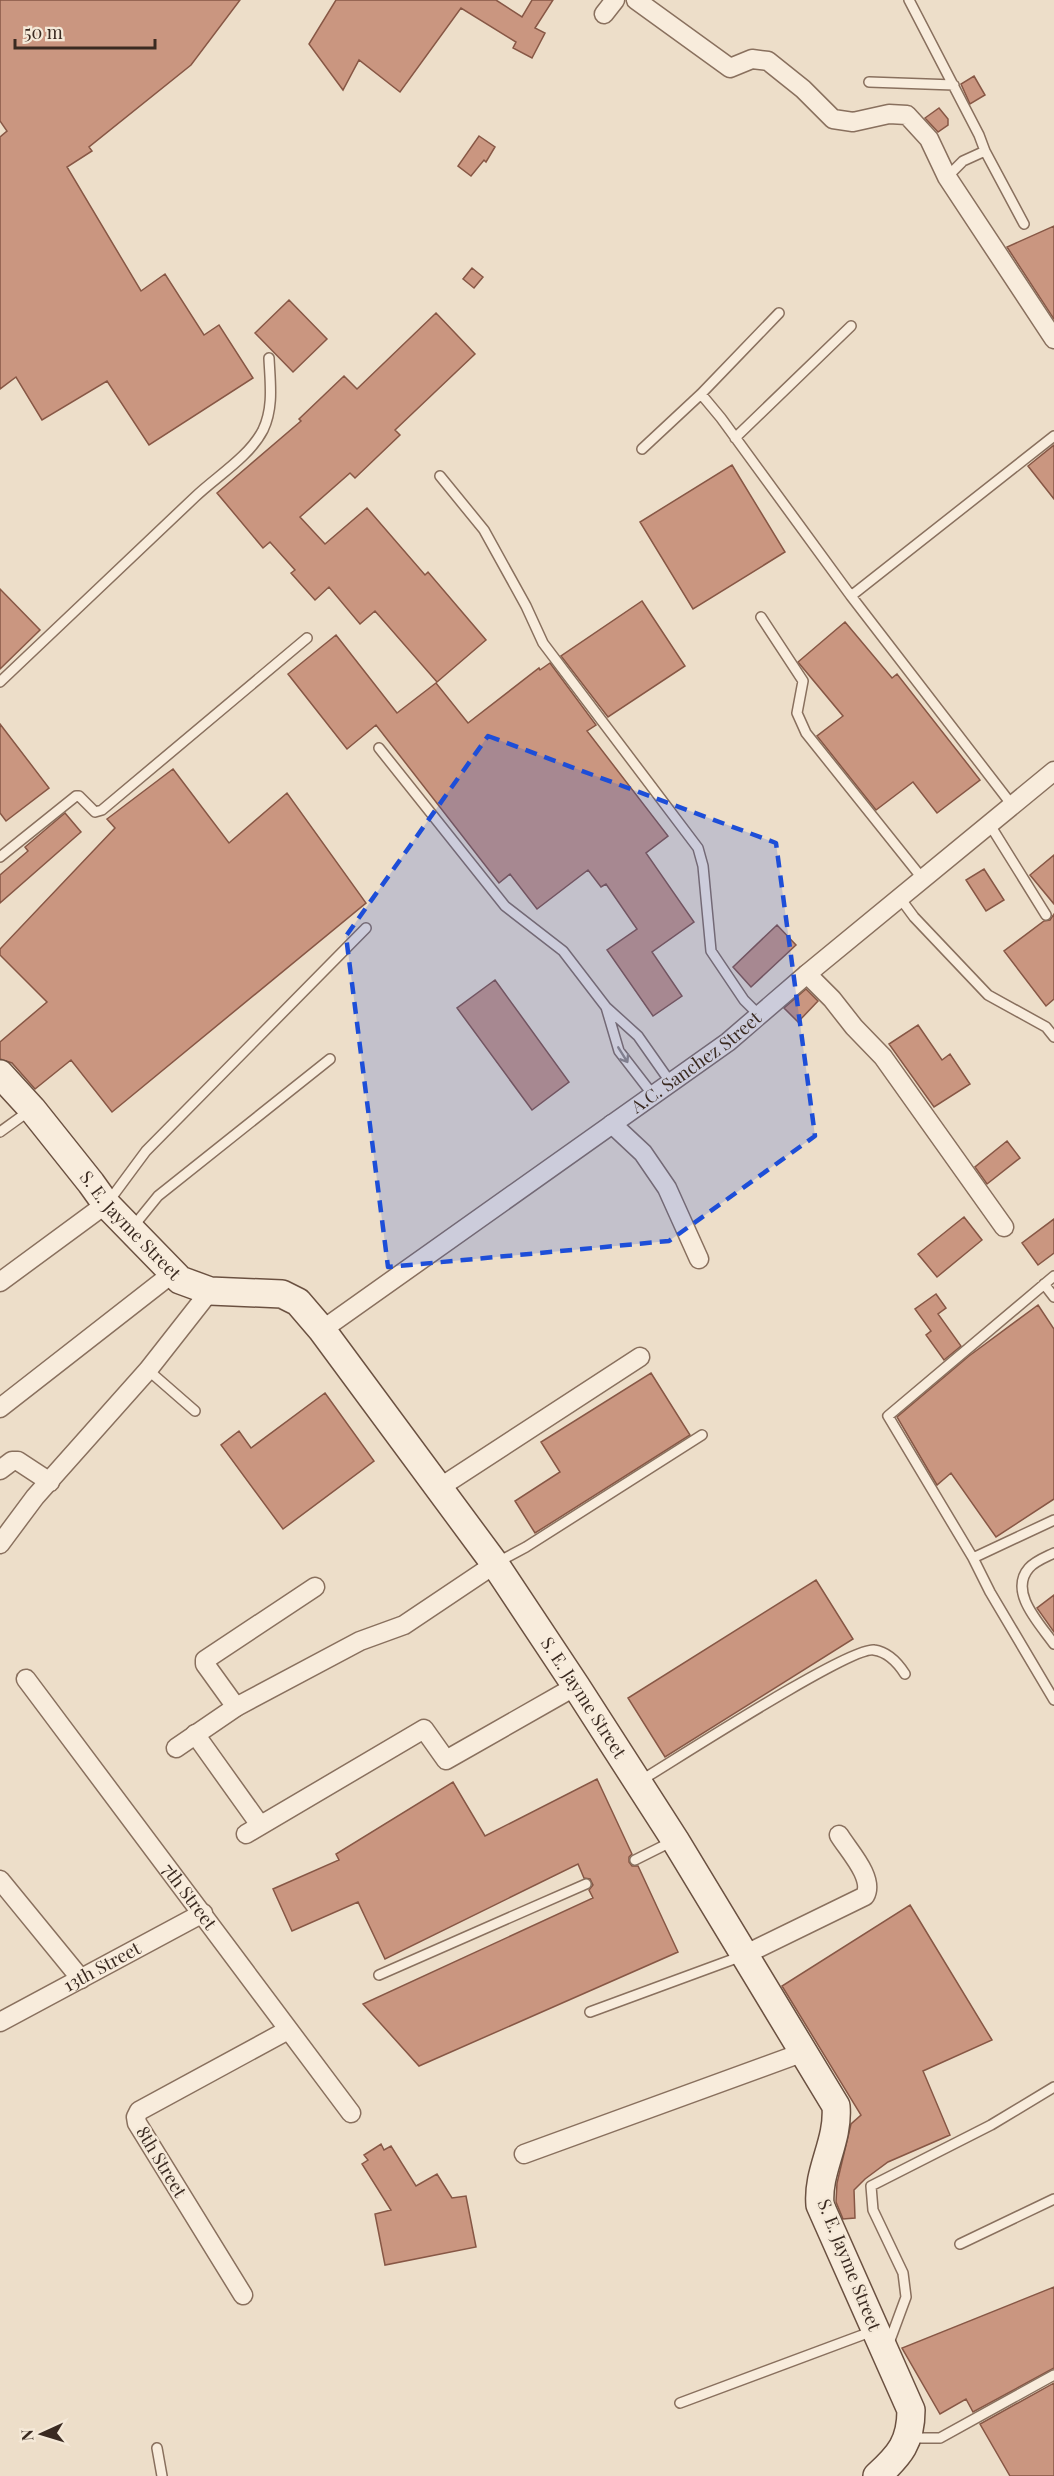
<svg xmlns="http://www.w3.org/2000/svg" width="1054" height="2476" viewBox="0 0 1054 2476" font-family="'Playfair Display',serif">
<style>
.building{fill:#ca9680;stroke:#875745;stroke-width:1.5}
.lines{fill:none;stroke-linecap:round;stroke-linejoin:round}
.lane-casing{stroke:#89705e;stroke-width:12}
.street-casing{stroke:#89705e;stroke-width:21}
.secondary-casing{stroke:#6b5141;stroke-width:30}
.lane{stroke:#f8ecdc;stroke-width:9}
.street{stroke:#f8ecdc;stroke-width:18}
.secondary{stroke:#f8ecdc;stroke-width:27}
.oneway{stroke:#998b7e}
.marked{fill:#1d4ed8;fill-opacity:0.2;stroke:#1d4ed8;stroke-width:4.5;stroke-dasharray:12 8;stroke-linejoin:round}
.labels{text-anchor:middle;stroke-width:4.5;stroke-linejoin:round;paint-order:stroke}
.street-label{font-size:18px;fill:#3a2a21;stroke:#f5e9d8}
</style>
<rect width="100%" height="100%" fill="#eddec9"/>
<!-- building -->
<path class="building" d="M 0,0 L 240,0 L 191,65 L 89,147 L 92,151 L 67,167 L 141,291 L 165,274 L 204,335 L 219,325 L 253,378 L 149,445 L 107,381 L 42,420 L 16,377 L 0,389 L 0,137 L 7,131 L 0,121 Z
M 336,0 L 496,0 L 522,17 L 532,0 L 553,0 L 535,28 L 545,33 L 532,58 L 513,48 L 516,42 L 461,8 L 400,92 L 359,60 L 343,90 L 309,44 Z
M 974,76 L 985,95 L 970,104 L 961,84 Z
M 939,108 L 948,119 L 948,125 L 938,132 L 925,118 Z
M 479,136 L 495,147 L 486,162 L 484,160 L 471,176 L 458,166 Z
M 1054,226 L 1054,319 L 1007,247 Z
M 472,268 L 483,277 L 474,288 L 463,279 Z
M 289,300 L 327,339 L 293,372 L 255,333 Z
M 436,313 L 475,354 L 395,430 L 400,435 L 355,478 L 350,473 L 300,517 L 325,544 L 367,508 L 425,575 L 428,572 L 486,640 L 437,682 L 375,611 L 360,624 L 329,587 L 315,600 L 291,573 L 295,570 L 270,542 L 263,548 L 217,493 L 301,421 L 299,419 L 344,376 L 357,389 Z
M 1054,445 L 1054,499 L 1028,466 Z
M 732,465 L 785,552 L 693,609 L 640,522 Z
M 0,589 L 40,630 L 0,669 Z
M 642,601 L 685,666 L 608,717 L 561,656 Z
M 845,622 L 892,678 L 897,674 L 980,780 L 937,813 L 913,782 L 876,810 L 817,736 L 843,716 L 798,662 Z
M 336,635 L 397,713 L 436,683 L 468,723 L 539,668 L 540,670 L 550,663 L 596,725 L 587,731 L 668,836 L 646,853 L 694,922 L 652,952 L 682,996 L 653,1016 L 607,950 L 637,929 L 606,884 L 601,887 L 588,870 L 537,909 L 510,874 L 499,883 L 376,725 L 347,749 L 288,674 Z
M 0,724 L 49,788 L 6,821 L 0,813 Z
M 173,769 L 229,843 L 287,793 L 366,903 L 112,1112 L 71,1060 L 35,1089 L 12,1063 L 0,1059 L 0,1042 L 47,1002 L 0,955 L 0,949 L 115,828 L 107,819 Z
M 65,813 L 81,832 L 0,903 L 0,875 L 28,851 L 25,847 Z
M 1054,855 L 1054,904 L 1030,875 Z
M 984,869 L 1004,900 L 986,911 L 966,880 Z
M 1054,914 L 1054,999 L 1046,1006 L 1004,951 L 1044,921 L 1050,920 Z
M 777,925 L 796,945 L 751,987 L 733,967 Z
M 495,980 L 569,1082 L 532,1110 L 457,1008 Z
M 806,989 L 818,1001 L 798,1022 L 784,1008 Z
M 918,1025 L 942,1060 L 950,1054 L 970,1084 L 934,1107 L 889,1044 Z
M 1007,1141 L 1020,1158 L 987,1184 L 975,1167 Z
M 964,1217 L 982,1240 L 937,1277 L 918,1254 Z
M 1054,1219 L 1054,1253 L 1038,1265 L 1022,1243 Z
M 936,1294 L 946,1308 L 938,1314 L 961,1346 L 944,1360 L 926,1335 L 931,1331 L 915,1309 Z
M 1038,1305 L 1054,1329 L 1054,1499 L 996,1537 L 951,1473 L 937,1485 L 897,1417 L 969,1356 Z
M 651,1373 L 690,1435 L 535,1533 L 515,1501 L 560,1472 L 541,1442 Z
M 325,1393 L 374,1461 L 283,1529 L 221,1445 L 239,1431 L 251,1448 Z
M 816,1580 L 853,1639 L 665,1757 L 628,1698 Z
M 1054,1595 L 1054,1632 L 1037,1608 Z
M 597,1779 L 632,1854 L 629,1857 L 629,1862 L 632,1866 L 638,1866 L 678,1952 L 419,2066 L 363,2004 L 593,1898 L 589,1890 L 593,1885 L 590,1879 L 584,1878 L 578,1864 L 385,1959 L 358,1902 L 292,1931 L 273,1889 L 339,1860 L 336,1854 L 453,1782 L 485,1836 Z
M 910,1905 L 992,2040 L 923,2071 L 950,2135 L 888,2162 L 865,2179 L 854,2190 L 855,2218 L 843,2219 L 836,2202 L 837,2183 L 851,2124 L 861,2115 L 782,1986 Z
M 381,2144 L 384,2150 L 391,2146 L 416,2186 L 437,2174 L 452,2198 L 466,2196 L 476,2247 L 385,2265 L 375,2214 L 391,2210 L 362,2164 L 368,2160 L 364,2155 Z
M 1054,2287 L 1054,2368 L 973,2412 L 966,2399 L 940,2414 L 902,2348 Z
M 1054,2383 L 1054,2476 L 1010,2476 L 980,2424 Z"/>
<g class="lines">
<defs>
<path id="lane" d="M 909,0 L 979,135 L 985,151 L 963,161 L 947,177
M 869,82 L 954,85
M 985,151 L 1024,224
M 701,394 L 721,418 L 851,596 L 1012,805
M 735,438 L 851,326
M 642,449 L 701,394 L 779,313
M 440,476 L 484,530 L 526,606 L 543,643 L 698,848 L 703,866 L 711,951 L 744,1000 L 759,1015
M 851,596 L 1054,436
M 761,617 L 803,681 L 797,713 L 806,733 L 922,878
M 0,682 C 65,620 130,559 195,497 C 217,476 249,457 263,430 C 274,407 270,382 269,358
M 379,748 L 505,906 L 563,951 L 606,1007 L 638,1036 L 671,1083
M 990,825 L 1046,915
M 0,857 L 76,796 L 79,796 L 95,812 L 102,810 L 307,638
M 900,898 L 914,917 L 988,995 L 1046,1027 L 1054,1037
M 606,1007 L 619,1051 L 653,1095
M 0,1132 L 29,1111
M 109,1201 L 146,1151 L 366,928
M 132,1228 L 158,1196 L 330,1059
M 1044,1284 L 1054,1297
M 148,1370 L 195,1411
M 1054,1520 L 973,1558 L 990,1592 L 1054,1700
M 1054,1553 C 1046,1557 1035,1561 1029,1568 C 1008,1592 1040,1624 1054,1644
M 973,1558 L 888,1416 L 1054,1276
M 498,1562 L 526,1547 L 702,1435
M 640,1781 C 672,1762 850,1646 874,1650 C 888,1652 898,1663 905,1674
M 635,1860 L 673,1841
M 379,1975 L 586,1884
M 590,2012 L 742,1956
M 960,2244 L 1054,2199
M 889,2343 L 906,2297 L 903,2273 L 873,2210 L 871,2186 L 991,2125 L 1054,2087
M 680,2403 L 873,2331
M 911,2438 L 940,2438 L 1054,2375
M 157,2448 L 162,2476"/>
<g id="street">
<path d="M 636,0 L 730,68 L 752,59 L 768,61 L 803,89 L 833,119 L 853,122 L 889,114 L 907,115 L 929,139 L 947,177 L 1054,339"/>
<path d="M 604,14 L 615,0"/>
<path d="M 807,974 L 832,999 L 854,1027 L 883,1057 L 1004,1227"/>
<path d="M 612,1124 L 643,1153 L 667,1188 L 699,1259"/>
<path d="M 0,1282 L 106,1204"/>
<path id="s1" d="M 322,1330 L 728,1042 L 807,974 L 1054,771"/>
<path d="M 0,1408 L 173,1273"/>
<path d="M 0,1470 L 12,1461 L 18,1461 L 50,1482"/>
<path d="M 439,1488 L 640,1357"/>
<path d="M 0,1544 L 35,1497 L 148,1370 L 210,1291"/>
<path id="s2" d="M 26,1679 L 351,2113"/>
<path d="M 236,1707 L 205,1664 L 205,1660 L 315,1587"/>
<path d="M 195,1734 L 260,1825"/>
<path d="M 176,1748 L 236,1707 L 360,1641 L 404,1625 L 495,1564"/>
<path d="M 246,1834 L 424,1729 L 446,1760 L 576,1686"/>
<path d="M 0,1880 L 81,1979"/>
<path d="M 744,1955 L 865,1896 C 875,1878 848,1850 839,1835"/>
<path id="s3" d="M 0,2022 L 203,1913"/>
<path d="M 524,2154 L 804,2052"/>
<path d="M 243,2295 L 137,2123 L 136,2117 L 139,2111 L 288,2030"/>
</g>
<g id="secondary">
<path id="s4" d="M 0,1074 L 32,1109 L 91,1183 L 106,1204 L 180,1280 L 210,1291 L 282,1294 L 298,1302 L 322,1330 L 495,1564 L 576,1686 L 675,1840 L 836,2106 C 839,2142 817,2170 820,2205 L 911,2410 C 911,2442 900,2455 877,2476"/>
</g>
</defs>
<!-- lane casing -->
<use href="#lane" class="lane-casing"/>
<!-- street casing -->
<use href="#street" class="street-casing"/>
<!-- secondary casing -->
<use href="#secondary" class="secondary-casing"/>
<!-- lane -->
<use href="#lane" class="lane"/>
<!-- street -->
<use href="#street" class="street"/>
<!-- secondary -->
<use href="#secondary" class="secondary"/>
</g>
<!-- one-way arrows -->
<defs><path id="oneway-shaft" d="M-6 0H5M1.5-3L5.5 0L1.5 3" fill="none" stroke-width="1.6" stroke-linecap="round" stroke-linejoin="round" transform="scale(1.5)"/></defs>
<use class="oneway" href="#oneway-shaft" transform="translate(623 1055) rotate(58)"/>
<!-- marked area -->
<path class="marked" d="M 488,736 L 776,843 L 815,1136 L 669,1241 L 388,1267 L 346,936 Z"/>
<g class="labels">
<!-- street labels -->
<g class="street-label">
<text dy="6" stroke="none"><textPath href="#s1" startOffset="460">A.C. Sanchez Street</textPath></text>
<text dy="6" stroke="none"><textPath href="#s4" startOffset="200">S. E. Jayme Street</textPath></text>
<text dy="6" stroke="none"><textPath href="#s4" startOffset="884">S. E. Jayme Street</textPath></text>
<text dy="6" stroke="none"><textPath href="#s2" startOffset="272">7th Street</textPath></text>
<text dy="6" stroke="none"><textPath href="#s3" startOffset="116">13th Street</textPath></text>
<text transform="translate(161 2162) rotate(59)" y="6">8th Street</text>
<text transform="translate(849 2265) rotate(68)" y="6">S. E. Jayme Street</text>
</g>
</g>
<!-- north arrow -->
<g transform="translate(42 2434) rotate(266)" stroke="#f5e9d8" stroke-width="4.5" paint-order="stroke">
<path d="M0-4.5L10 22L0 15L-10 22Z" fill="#3a2a21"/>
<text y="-9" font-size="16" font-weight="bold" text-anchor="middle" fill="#3a2a21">N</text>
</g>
<!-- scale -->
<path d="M15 39v9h140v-9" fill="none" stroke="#3a2a21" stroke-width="3"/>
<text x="24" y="39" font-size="18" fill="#3a2a21" stroke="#f5e9d8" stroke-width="4.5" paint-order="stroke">50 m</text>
</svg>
